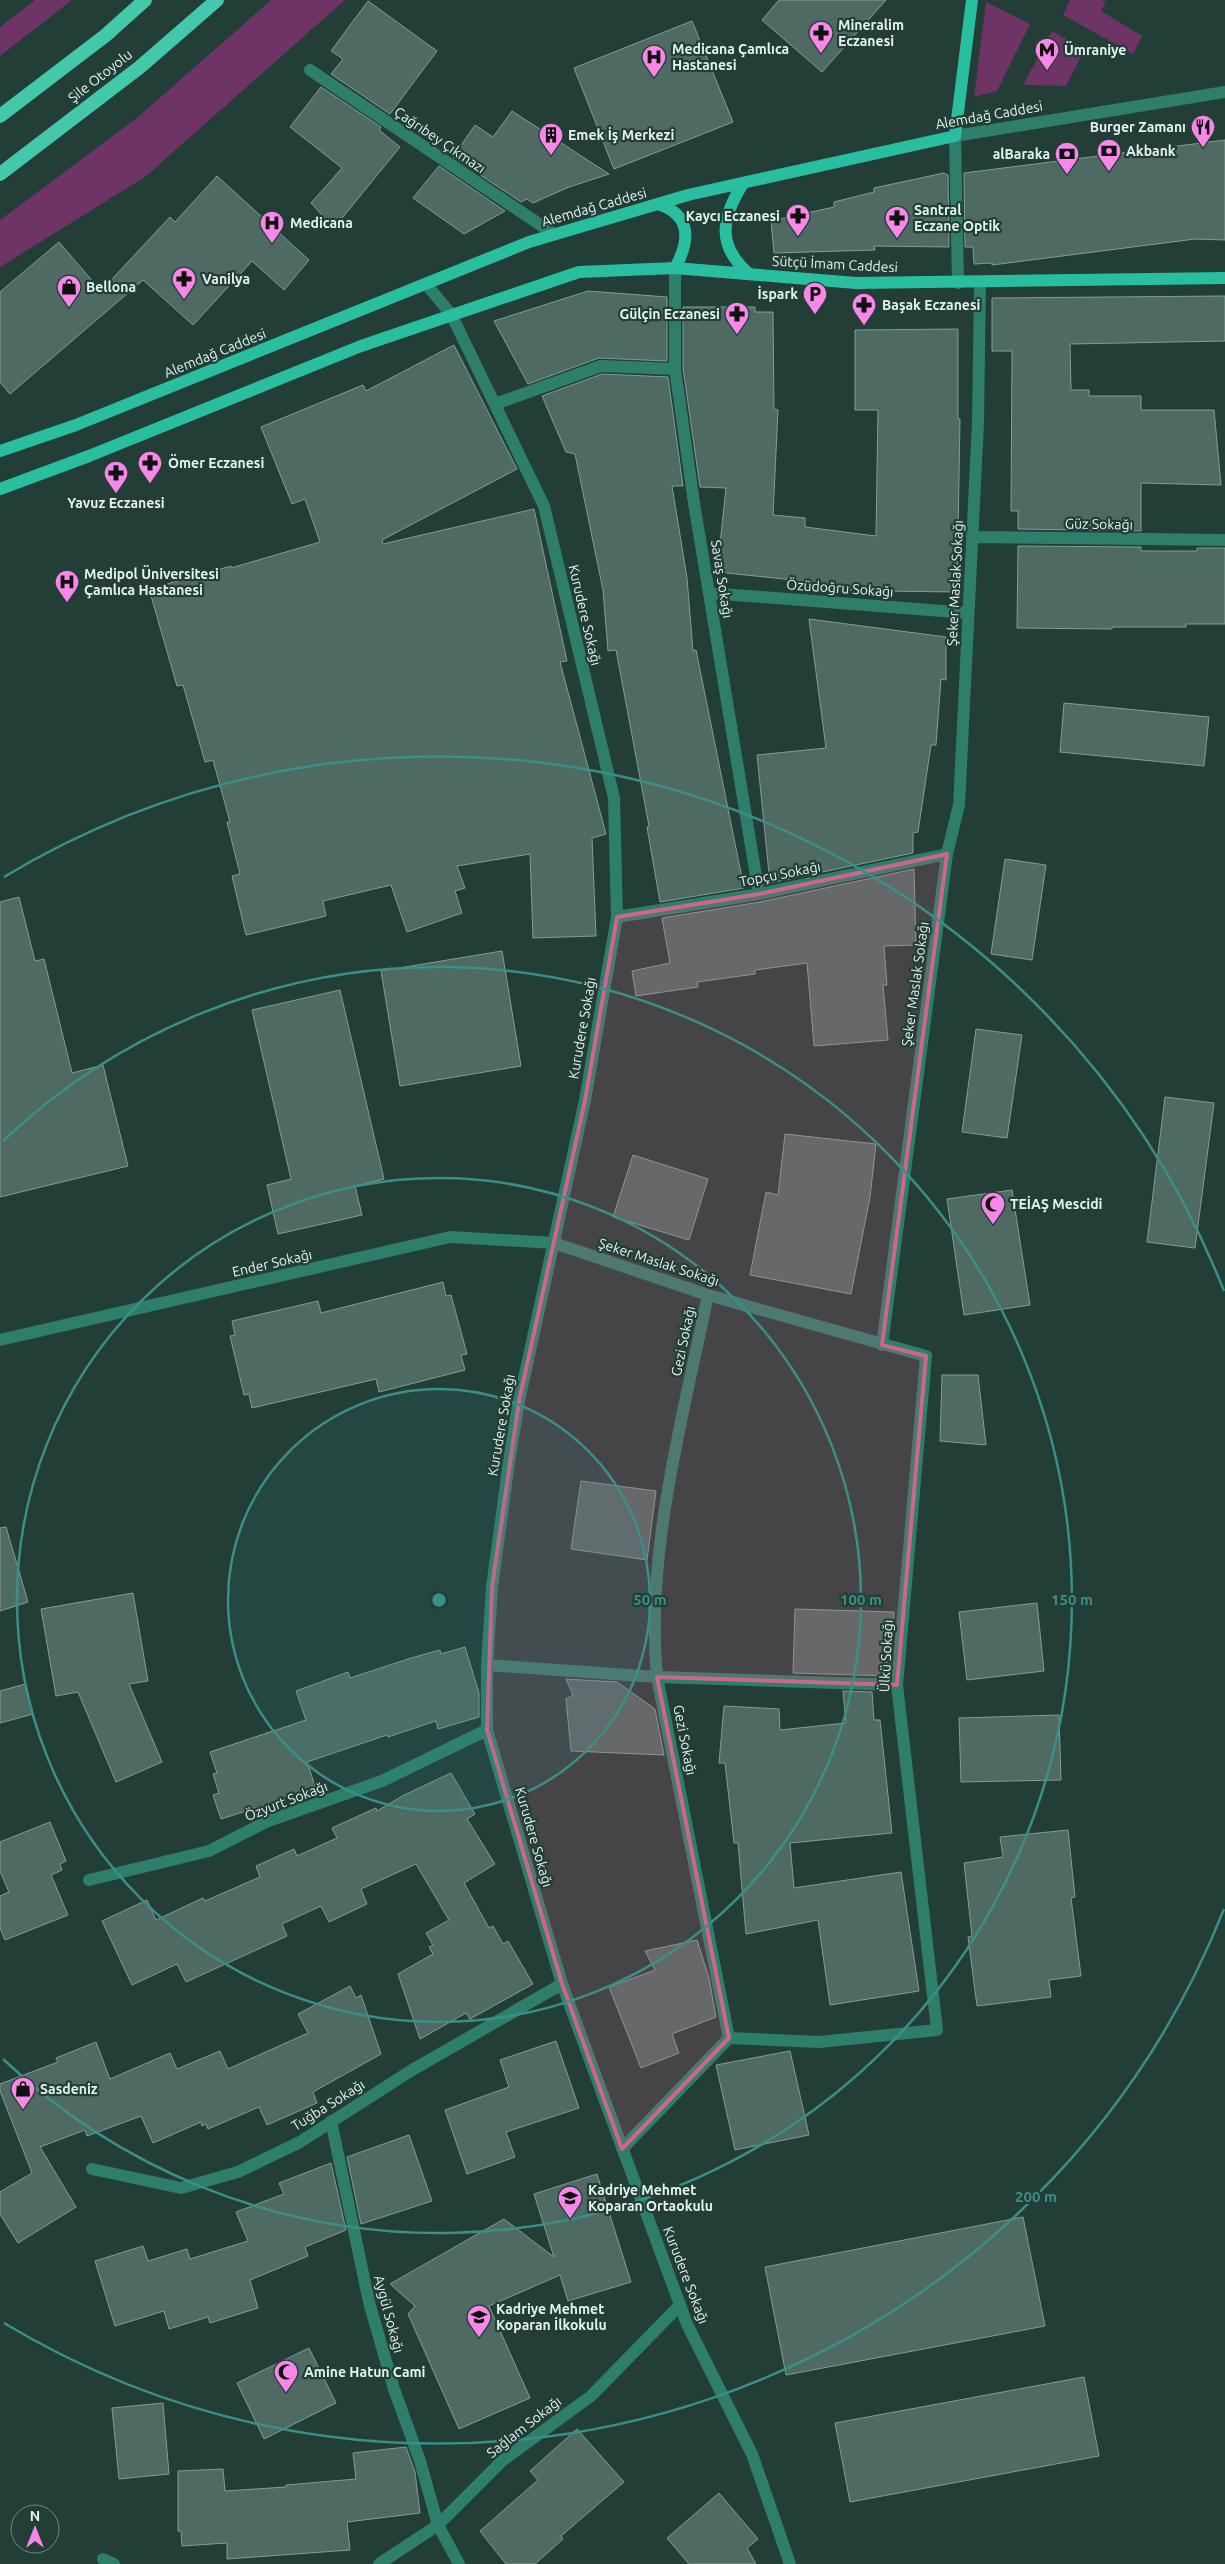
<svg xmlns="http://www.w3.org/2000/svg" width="1225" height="2564" viewBox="0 0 1225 2564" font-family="Ubuntu,sans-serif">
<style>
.green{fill:#6d3465}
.building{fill:#4e6a62;stroke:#819e95}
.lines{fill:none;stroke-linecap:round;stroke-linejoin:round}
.pedestrian{stroke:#2d7f6c;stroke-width:12}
.minor{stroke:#2d7f6c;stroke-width:12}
.primary{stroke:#2abea0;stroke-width:12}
.trunk{stroke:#44c8ab;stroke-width:14}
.marked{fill:#ce658e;fill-opacity:0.2;stroke:#ce658e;stroke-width:4;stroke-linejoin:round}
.ring{fill:none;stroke:#3a8f88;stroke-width:2.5}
.labels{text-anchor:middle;stroke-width:4.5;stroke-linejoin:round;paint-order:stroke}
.poi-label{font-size:14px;font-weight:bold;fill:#e4f3ee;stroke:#233e37;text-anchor:start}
.street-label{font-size:14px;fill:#e4f3ee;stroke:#233e37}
.centre{fill:#3a8f88;stroke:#233e37;stroke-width:2.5}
.ring-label{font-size:15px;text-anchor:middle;font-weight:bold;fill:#3a8f88;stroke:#233e37;stroke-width:4.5;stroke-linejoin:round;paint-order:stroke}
</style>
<rect width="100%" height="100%" fill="#233e37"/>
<!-- green -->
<path class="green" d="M 35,0 L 72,0 L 0,56 L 0,27 Z
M 271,0 L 345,0 L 145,177 L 0,267 L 0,220 L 138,117 Z
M 1070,0 L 1102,0 L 1106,2 L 1101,11 L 1142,36 L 1133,54 L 1063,15 Z
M 986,2 L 1030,24 L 997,91 L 974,97 Z
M 1052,31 L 1085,49 L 1066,86 L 1023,85 Z"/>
<!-- building -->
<path class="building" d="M 779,0 L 886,0 L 822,72 L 762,20 Z
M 368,1 L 437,51 L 390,114 L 331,74 L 343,59 L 331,51 Z
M 692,21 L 733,122 L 614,169 L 574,68 Z
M 321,87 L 381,127 L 379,130 L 400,147 L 334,228 L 311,203 L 342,168 L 290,127 Z
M 512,111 L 589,161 L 609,174 L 569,187 L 533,203 L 527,199 L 521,202 L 453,157 L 475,125 L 493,137 Z
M 1225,140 L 1225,240 L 1195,239 L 992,265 L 992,263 L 974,264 L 973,247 L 965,247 L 964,173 Z
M 439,166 L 505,211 L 464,234 L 413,198 Z
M 944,173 L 948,175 L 949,247 L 874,246 L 875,250 L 774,253 L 771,221 L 834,207 L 834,202 L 874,192 L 874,188 Z
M 217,176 L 309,260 L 284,290 L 252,261 L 193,325 L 143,280 L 10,394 L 0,382 L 0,292 L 59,242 L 101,291 L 170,217 L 175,222 Z
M 588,291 L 667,297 L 667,361 L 599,358 L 528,384 L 494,321 Z
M 1225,296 L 1225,341 L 1070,344 L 1071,390 L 1089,390 L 1089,396 L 1141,396 L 1141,410 L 1214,410 L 1221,485 L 1141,483 L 1141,531 L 1018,529 L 1018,511 L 1011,511 L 1012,351 L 992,351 L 992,298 Z
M 683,307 L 755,307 L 755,312 L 773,312 L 774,409 L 778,410 L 773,515 L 805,518 L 805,527 L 876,536 L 878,410 L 855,410 L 855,330 L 958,329 L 958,419 L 960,419 L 957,592 L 805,590 L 803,581 L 717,572 L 726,488 L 700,487 L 683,368 Z
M 454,345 L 517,469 L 382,540 L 383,544 L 534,509 L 567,661 L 560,662 L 606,834 L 592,838 L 596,936 L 533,938 L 530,854 L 457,866 L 465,888 L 455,891 L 462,913 L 407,932 L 391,885 L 323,901 L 326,916 L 246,935 L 232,876 L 240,874 L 227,822 L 230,822 L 213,760 L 205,762 L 183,685 L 177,686 L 149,589 L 231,566 L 231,568 L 320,542 L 305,499 L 292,504 L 261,427 L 363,385 L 366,391 Z
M 602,374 L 668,377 L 683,486 L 672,486 L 687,578 L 693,651 L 696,650 L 744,888 L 660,902 L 647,827 L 649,826 L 616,650 L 608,651 L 603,590 L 575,454 L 566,452 L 542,396 Z
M 1018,546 L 1141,547 L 1141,551 L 1197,551 L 1197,548 L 1225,548 L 1225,624 L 1186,624 L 1186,627 L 1112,627 L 1112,629 L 1017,628 Z
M 809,619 L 946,637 L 946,680 L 941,679 L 936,745 L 931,745 L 918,832 L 913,833 L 913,853 L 770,883 L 757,755 L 826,748 Z
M 1064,703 L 1209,717 L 1204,766 L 1060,752 Z
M 1005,859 L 1046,865 L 1032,960 L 991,954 Z
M 914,869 L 916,945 L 884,946 L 887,985 L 883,985 L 888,1040 L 814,1046 L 807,963 L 755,970 L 755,974 L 697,982 L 698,987 L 636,996 L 632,971 L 670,963 L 662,918 L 760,902 Z
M 19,897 L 35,961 L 44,959 L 72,1073 L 103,1065 L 128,1166 L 0,1197 L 0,902 Z
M 502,951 L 521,1066 L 400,1086 L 381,971 Z
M 340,990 L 384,1179 L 355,1186 L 362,1215 L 278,1234 L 267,1185 L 291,1179 L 252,1010 Z
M 976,1029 L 1022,1035 L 1007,1138 L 962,1132 Z
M 1165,1097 L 1214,1103 L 1195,1248 L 1147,1242 Z
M 785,1134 L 876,1144 L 870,1197 L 851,1294 L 750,1275 L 766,1192 L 778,1195 Z
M 633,1155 L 708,1179 L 689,1240 L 613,1217 Z
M 1012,1190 L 1030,1305 L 964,1315 L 947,1199 Z
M 443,1282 L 446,1296 L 451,1295 L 467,1354 L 461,1355 L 465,1370 L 379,1392 L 376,1379 L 252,1408 L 249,1394 L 244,1395 L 230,1336 L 235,1335 L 232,1321 L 318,1301 L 321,1313 Z
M 942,1375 L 978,1375 L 986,1445 L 940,1441 Z
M 581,1481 L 656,1491 L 647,1560 L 571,1549 Z
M 6,1527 L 28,1602 L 0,1611 L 0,1528 Z
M 133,1593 L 148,1681 L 129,1684 L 162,1762 L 116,1782 L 78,1692 L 56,1696 L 41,1609 Z
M 1037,1603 L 1044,1671 L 967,1680 L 959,1612 Z
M 795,1609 L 894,1612 L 889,1676 L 793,1673 Z
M 465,1647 L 479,1693 L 479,1717 L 438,1729 L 436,1721 L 388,1737 L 387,1735 L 307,1762 L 316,1789 L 221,1819 L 213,1795 L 219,1793 L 213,1774 L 217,1773 L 210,1752 L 306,1720 L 296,1691 L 348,1672 L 350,1678 L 411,1658 L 440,1650 L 441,1654 Z
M 566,1679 L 617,1682 L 655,1709 L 664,1755 L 571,1751 L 566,1699 L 573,1695 Z
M 25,1684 L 33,1714 L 0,1723 L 0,1691 Z
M 843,1691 L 872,1692 L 874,1720 L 880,1720 L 892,1833 L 790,1843 L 794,1888 L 901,1872 L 919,1991 L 830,2005 L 818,1920 L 746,1934 L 738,1843 L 734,1843 L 725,1763 L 719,1763 L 724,1706 L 779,1709 L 780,1730 L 846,1723 Z
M 1059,1715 L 1061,1780 L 961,1782 L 959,1718 Z
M 451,1773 L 475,1814 L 467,1819 L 495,1864 L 464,1883 L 489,1928 L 493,1926 L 503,1944 L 508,1941 L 533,1984 L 470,2019 L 466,2013 L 420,2039 L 398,1974 L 433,1954 L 429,1947 L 433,1945 L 426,1933 L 449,1920 L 416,1864 L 361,1889 L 367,1904 L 329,1922 L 321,1906 L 282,1924 L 287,1936 L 186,1982 L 177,1964 L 132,1985 L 102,1921 L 147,1900 L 156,1920 L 203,1898 L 205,1901 L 260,1877 L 256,1866 L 294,1849 L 297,1856 L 337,1838 L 332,1828 L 376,1808 L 377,1811 L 404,1795 Z
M 50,1822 L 66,1861 L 60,1864 L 62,1870 L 51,1875 L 68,1915 L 5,1940 L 0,1928 L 0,1896 L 9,1892 L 0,1871 L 0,1842 Z
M 1068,1830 L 1075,1897 L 1071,1898 L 1081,1976 L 1049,1980 L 1051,1997 L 977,2006 L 968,1937 L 972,1936 L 964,1863 L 1003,1857 L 1000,1837 Z
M 697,1940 L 709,1978 L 716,2017 L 672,2034 L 679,2053 L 641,2068 L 609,1987 L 655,1970 L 645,1951 Z
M 350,1986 L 356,1998 L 361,1995 L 381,2054 L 313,2092 L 317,2103 L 267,2125 L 259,2107 L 208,2129 L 206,2124 L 202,2126 L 201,2122 L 153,2143 L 141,2116 L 87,2136 L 85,2130 L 40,2147 L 76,2207 L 18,2243 L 0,2214 L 0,2192 L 32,2173 L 0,2091 L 0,2084 L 58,2062 L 56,2058 L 96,2042 L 110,2079 L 170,2053 L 177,2069 L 220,2051 L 228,2069 L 308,2033 L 298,2014 Z
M 556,2041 L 579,2108 L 506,2132 L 515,2157 L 467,2174 L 445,2110 L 509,2087 L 500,2060 Z
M 790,2051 L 809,2135 L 735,2150 L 716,2065 Z
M 409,2135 L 432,2201 L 361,2224 L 347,2157 Z
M 331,2163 L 346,2230 L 305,2247 L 308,2256 L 250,2280 L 258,2308 L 210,2323 L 208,2317 L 169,2329 L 164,2311 L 115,2326 L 95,2261 L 143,2246 L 148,2261 L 187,2249 L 190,2259 L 248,2241 L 236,2212 L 284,2194 L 279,2183 Z
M 597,2174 L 631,2282 L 568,2301 L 560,2275 L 489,2306 L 530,2398 L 459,2429 L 408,2314 L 415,2306 L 390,2284 L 504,2219 L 554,2257 L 534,2194 Z
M 1023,2217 L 1045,2326 L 786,2375 L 765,2267 Z
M 309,2348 L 336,2403 L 264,2439 L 237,2383 Z
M 1084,2377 L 1099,2456 L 850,2502 L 835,2423 Z
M 163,2403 L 169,2474 L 119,2479 L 112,2408 Z
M 577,2429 L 624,2482 L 561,2536 L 563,2539 L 535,2564 L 506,2564 L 480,2531 L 538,2480 L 530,2471 Z
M 406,2447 L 415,2472 L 420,2513 L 347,2522 L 350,2550 L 227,2559 L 227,2543 L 182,2546 L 181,2531 L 178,2531 L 178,2471 L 223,2469 L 225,2491 L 286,2487 L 286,2485 L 356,2479 L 353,2453 Z
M 719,2493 L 758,2539 L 747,2548 L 756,2564 L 689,2564 L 667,2538 Z"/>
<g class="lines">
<!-- pedestrian -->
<path class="pedestrian" d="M 955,136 L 1225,92"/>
<!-- minor -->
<path class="minor" d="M 310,70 L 554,234
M 955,136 L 958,283
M 675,268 L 675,369 L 694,503 L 759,894
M 426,284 L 451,314 L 544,506 L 614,798 L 617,917 L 585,1100 L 519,1401 L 509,1462 L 492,1587 L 487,1665 L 487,1730 L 562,1984 L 687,2324 L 752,2454 L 790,2564
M 495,404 L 601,366 L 675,369
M 972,537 L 1225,540
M 709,593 L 968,613
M 617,917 L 759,894 L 947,854
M 0,1340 L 450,1237 L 554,1243 L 708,1295 L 926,1356 L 897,1685 L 937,2030 L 819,2042 L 729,2038
M 882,1345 L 947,854 L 959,805 L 978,423 L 980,283
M 487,1665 L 657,1677 L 897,1685
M 89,1880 L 209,1851 L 268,1821 L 382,1781 L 487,1730
M 331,2121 L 369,2302 L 394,2389 L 420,2461 L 438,2525 L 459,2564
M 622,2149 L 729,2038 L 657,1677 C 645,1554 683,1416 708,1295
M 92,2169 L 181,2188 L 238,2172 L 300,2142 L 412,2070 L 562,1984
M 103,2559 L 114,2564
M 379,2564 L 438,2525 L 502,2461 L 591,2396 L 680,2305"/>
<!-- primary -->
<path class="primary" d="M 742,185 C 721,219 717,246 749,274
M 658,204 C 692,215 690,241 675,268
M 0,451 L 76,425 L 529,242 L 688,195 L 955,136 L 972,0
M 0,489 L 89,456 L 361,346 L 579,272 L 675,268 L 856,283 L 1225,278"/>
<!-- trunk -->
<path class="trunk" d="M 0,116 L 106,35 L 145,0
M 0,174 L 140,67 L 217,0"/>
</g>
<!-- marked area -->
<path class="marked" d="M 947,854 L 882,1345 L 926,1356 L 897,1685 L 657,1677 L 729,2038 L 622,2149 L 562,1984 L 487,1730 L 492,1587 L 519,1401 L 585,1100 L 617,917 L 759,894 Z"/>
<!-- distance rings -->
<circle cx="439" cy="1600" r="211" fill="#3a8f88" fill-opacity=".12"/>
<g class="ring">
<circle cx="439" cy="1600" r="211"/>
<circle cx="439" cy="1600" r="422"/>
<path d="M3 1141A633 633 0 1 1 3 2059"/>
<path d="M1224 1909A844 844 0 0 1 4 2323M4 877A844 844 0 0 1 1224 1291"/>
</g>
<!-- icons -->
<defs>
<symbol id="pharmacy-pin" viewBox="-11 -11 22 30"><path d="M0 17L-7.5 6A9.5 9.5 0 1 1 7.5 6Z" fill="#f987e9" stroke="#233e37"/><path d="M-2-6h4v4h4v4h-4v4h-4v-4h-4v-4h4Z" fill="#111"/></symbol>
<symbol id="metro-pin" viewBox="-11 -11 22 30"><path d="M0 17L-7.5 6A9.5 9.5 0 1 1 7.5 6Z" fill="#f987e9" stroke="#233e37"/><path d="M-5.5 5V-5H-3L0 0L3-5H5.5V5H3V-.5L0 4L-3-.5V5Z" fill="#111"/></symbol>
<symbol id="hospital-pin" viewBox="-11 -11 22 30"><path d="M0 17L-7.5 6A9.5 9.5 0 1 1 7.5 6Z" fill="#f987e9" stroke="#233e37"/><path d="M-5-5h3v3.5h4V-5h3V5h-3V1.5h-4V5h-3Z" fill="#111"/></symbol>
<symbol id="restaurant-pin" viewBox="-11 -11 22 30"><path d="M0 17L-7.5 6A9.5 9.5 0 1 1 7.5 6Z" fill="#f987e9" stroke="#233e37"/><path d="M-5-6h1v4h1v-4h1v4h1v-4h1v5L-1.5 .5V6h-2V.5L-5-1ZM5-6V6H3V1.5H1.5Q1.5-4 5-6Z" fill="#111"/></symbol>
<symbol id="building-pin" viewBox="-11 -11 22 30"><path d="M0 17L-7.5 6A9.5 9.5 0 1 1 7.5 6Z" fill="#f987e9" stroke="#233e37"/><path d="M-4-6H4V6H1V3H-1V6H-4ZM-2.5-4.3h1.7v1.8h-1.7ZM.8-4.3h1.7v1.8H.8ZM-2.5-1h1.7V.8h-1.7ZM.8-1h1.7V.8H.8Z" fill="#111"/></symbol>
<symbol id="bank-pin" viewBox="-11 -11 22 30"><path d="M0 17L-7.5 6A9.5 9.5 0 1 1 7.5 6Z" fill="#f987e9" stroke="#233e37"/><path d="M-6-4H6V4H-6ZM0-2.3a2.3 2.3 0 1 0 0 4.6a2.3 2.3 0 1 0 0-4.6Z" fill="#111"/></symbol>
<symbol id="shop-pin" viewBox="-11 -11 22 30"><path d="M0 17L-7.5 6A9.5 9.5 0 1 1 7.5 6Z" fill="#f987e9" stroke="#233e37"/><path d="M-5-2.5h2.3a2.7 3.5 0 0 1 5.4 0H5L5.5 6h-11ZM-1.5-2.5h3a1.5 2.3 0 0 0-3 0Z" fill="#111"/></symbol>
<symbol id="parking-pin" viewBox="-11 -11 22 30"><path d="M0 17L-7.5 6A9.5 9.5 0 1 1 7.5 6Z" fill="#f987e9" stroke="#233e37"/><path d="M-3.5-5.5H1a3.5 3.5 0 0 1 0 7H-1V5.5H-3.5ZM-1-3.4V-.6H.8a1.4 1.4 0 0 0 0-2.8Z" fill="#111"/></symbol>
<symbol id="mosque-pin" viewBox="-11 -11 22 30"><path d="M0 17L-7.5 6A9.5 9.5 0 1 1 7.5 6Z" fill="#f987e9" stroke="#233e37"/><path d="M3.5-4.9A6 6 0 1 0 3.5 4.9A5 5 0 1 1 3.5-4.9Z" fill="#111"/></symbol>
<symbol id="school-pin" viewBox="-11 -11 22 30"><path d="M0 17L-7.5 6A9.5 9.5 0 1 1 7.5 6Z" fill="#f987e9" stroke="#233e37"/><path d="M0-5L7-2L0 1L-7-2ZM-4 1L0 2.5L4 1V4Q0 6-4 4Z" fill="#111"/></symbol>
</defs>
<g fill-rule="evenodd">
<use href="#pharmacy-pin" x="807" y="19" width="28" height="38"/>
<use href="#metro-pin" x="1033" y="36" width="28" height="38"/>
<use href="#hospital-pin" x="640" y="43" width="28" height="38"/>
<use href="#restaurant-pin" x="1189" y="113" width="28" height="38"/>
<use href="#building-pin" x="537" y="121" width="28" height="38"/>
<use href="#bank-pin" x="1095" y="137" width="28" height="38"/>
<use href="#bank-pin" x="1053" y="140" width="28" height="38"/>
<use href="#pharmacy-pin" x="784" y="202" width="28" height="38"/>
<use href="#pharmacy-pin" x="883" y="204" width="28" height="38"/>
<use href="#hospital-pin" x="258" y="209" width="28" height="38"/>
<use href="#pharmacy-pin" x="170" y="265" width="28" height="38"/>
<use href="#shop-pin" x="55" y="273" width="28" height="38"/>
<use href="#parking-pin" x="801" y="280" width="28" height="38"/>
<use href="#pharmacy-pin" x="850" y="291" width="28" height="38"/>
<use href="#pharmacy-pin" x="723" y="300" width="28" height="38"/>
<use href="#pharmacy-pin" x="136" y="449" width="28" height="38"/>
<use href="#pharmacy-pin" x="102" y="459" width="28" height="38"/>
<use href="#hospital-pin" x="53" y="568" width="28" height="38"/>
<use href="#mosque-pin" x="979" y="1190" width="28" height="38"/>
<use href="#shop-pin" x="9" y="2075" width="28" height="38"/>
<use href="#school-pin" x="556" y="2184" width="28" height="38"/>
<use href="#school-pin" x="465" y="2303" width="28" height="38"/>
<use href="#mosque-pin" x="272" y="2358" width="28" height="38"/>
</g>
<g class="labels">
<!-- poi labels -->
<g class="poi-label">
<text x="838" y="30">Mineralim<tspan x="838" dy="16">Eczanesi</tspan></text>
<text x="672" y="54">Medicana Çamlıca<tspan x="672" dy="16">Hastanesi</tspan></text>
<text x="1064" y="55">Ümraniye</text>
<text x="1186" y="132" text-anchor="end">Burger Zamanı</text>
<text x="568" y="140">Emek İş Merkezi</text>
<text x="1126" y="156">Akbank</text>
<text x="1050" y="159" text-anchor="end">alBaraka</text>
<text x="914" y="215">Santral<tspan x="914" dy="16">Eczane Optik</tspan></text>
<text x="780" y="221" text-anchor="end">Kaycı Eczanesi</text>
<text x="290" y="228">Medicana</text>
<text x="202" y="284">Vanilya</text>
<text x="86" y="292">Bellona</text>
<text x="798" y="299" text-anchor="end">İspark</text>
<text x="882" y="310">Başak Eczanesi</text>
<text x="720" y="319" text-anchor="end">Gülçin Eczanesi</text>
<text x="168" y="468">Ömer Eczanesi</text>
<text x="116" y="508" text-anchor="middle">Yavuz Eczanesi</text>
<text x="84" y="579">Medipol Üniversitesi<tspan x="84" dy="16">Çamlıca Hastanesi</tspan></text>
<text x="1010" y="1209">TEİAŞ Mescidi</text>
<text x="40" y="2094">Sasdeniz</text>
<text x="588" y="2195">Kadriye Mehmet<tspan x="588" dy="16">Koparan Ortaokulu</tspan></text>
<text x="496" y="2314">Kadriye Mehmet<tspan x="496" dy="16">Koparan İlkokulu</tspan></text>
<text x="304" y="2377">Amine Hatun Cami</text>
</g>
<!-- street labels -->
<g class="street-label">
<text transform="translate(100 76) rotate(-38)" y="5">Şile Otoyolu</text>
<text transform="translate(989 115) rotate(-10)" y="5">Alemdağ Caddesi</text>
<text transform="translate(440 140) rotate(34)" y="5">Çağrıbey Çıkmazı</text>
<text transform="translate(594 207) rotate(-16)" y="5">Alemdağ Caddesi</text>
<text transform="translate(835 264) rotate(3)" y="5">Sütçü İmam Caddesi</text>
<text transform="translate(215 353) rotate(-22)" y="5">Alemdağ Caddesi</text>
<text transform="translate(1099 524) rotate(1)" y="5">Güz Sokağı</text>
<text transform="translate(722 579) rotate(81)" y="5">Savaş Sokağı</text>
<text transform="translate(955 583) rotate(-87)" y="5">Şeker Maslak Sokağı</text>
<text transform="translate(840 588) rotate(4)" y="5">Özüdoğru Sokağı</text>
<text transform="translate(585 615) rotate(77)" y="5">Kurudere Sokağı</text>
<text transform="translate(780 874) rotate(-11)" y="5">Topçu Sokağı</text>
<text transform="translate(915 984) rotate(-82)" y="5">Şeker Maslak Sokağı</text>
<text transform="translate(582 1028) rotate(-80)" y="5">Kurudere Sokağı</text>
<text transform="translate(659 1262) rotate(18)" y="5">Şeker Maslak Sokağı</text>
<text transform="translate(272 1263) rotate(-13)" y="5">Ender Sokağı</text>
<text transform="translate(683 1341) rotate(-78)" y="5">Gezi Sokağı</text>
<text transform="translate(501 1425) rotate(-80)" y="5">Kurudere Sokağı</text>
<text transform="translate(886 1656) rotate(-87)" y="5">Ülkü Sokağı</text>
<text transform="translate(685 1740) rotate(79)" y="5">Gezi Sokağı</text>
<text transform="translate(286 1801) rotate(-21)" y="5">Özyurt Sokağı</text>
<text transform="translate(534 1837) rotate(74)" y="5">Kurudere Sokağı</text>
<text transform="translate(328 2105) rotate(-32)" y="5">Tuğba Sokağı</text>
<text transform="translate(686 2275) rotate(69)" y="5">Kurudere Sokağı</text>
<text transform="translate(389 2314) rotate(75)" y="5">Aygül Sokağı</text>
<text transform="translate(524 2427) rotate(-38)" y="5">Sağlam Sokağı</text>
</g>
</g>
<circle cx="439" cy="1600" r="8" class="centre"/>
<g class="ring-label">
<text x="650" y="1605">50 m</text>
<text x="861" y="1605">100 m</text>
<text x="1072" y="1605">150 m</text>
<text x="1036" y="2202">200 m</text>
</g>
<!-- north arrow -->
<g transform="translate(35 2529)"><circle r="24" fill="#233e37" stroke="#708680"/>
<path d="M0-4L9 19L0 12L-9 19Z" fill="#f987e9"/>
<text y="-8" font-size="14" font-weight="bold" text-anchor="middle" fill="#e4f3ee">N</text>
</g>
</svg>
